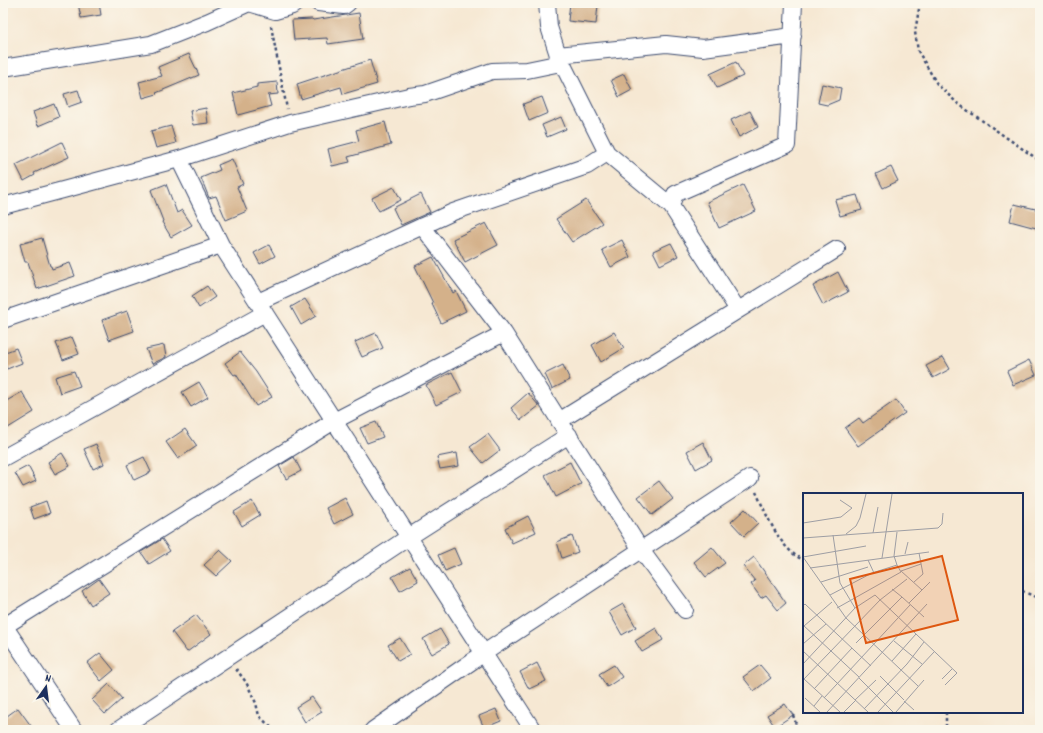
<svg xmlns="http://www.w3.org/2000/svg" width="1043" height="733" viewBox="0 0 1043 733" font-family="Dekko,sans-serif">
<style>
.building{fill:#d4b18a}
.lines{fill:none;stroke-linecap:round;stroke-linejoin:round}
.minor-casing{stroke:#3c4b70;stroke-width:18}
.path{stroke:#3c4b70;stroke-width:2.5;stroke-dasharray:3 3;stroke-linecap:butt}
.minor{stroke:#fff;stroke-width:16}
.inset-road{fill:none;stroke:#9e9ea4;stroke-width:1}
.view{fill:#de5710;fill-opacity:0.15;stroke:#de5710;stroke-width:2}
.inset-edge{fill:none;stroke:#1b2f5e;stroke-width:2}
</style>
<rect width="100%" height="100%" fill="#fbf7ec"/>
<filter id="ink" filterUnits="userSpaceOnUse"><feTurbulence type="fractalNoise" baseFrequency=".025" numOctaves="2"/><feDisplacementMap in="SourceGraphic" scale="8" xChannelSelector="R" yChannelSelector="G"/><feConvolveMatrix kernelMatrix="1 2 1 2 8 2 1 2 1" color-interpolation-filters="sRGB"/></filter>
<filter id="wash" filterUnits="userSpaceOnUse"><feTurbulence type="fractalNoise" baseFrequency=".012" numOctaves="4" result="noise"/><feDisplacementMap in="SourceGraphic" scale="16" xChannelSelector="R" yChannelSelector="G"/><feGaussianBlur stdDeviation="0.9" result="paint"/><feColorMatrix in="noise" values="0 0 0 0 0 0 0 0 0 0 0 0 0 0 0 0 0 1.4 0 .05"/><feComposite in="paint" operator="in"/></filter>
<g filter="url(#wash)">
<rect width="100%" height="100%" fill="#f6e8d3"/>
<g id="blocks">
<!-- building -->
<path class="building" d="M 78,3 L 99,3 L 101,15 L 81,18 Z
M 570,3 L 598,5 L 596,24 L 568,21 Z
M 359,13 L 363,39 L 328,44 L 327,38 L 294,40 L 292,20 L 312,19 L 313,20 Z
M 189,54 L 199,75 L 156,93 L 157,94 L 143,98 L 139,82 L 162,76 L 158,67 Z
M 370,60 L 377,84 L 343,94 L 341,87 L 301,99 L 297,84 Z
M 736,62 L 743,76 L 717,88 L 710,74 Z
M 624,74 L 632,90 L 619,97 L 611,80 Z
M 277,82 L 278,94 L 268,95 L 271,106 L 238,115 L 233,93 L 257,87 L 257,84 Z
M 822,84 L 841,88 L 839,100 L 827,105 L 818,103 Z
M 78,90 L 82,102 L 68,107 L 64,94 Z
M 542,97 L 548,113 L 529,121 L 523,104 Z
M 54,104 L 59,117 L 38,126 L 33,112 Z
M 206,108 L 208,123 L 193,125 L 190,111 Z
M 750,111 L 758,127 L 739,137 L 731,120 Z
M 561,117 L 566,129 L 547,137 L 542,125 Z
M 385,122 L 391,145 L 348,157 L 350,162 L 332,166 L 328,149 L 359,141 L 356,130 Z
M 171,126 L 176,143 L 156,148 L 151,131 Z
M 62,142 L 69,157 L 34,173 L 35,175 L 24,181 L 16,165 Z
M 232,159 L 243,184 L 237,187 L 247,211 L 226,220 L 216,196 L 209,198 L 201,178 L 220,170 L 218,165 Z
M 891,167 L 898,181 L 883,188 L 876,174 Z
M 166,184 L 177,213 L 182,210 L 192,225 L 171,237 L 162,222 L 163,221 L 151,190 Z
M 743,185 L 756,211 L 719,228 L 707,202 Z
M 394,187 L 401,200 L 379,211 L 372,198 Z
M 421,194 L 430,212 L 401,225 L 393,208 Z
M 857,195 L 862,210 L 840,216 L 835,200 Z
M 586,200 L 602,223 L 572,242 L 556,219 Z
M 1014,204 L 1040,210 L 1036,228 L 1010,221 Z
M 486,223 L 498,245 L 465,262 L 453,239 Z
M 42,238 L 50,266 L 51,266 L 52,269 L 70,263 L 75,276 L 37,289 L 28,262 L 25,262 L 20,244 Z
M 622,240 L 630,257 L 611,267 L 602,250 Z
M 671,243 L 678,256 L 660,265 L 653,251 Z
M 269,245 L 275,256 L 260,264 L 254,253 Z
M 433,257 L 453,293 L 456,291 L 466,311 L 441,323 L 432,304 L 433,303 L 415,266 Z
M 838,272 L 848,292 L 823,305 L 813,286 Z
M 207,286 L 215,297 L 199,308 L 192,296 Z
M 305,299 L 316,316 L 301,325 L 291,307 Z
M 127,311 L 134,331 L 109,340 L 102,320 Z
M 614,332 L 624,348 L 601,362 L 592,345 Z
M 376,333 L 383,348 L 362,357 L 355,342 Z
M 72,337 L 79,354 L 63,360 L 56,343 Z
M 164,345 L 166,357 L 152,364 L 146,349 Z
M 16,348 L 22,363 L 7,369 L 3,360 L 3,353 Z
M 240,352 L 256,372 L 272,397 L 256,406 L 236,374 L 234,375 L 225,363 Z
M 943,357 L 950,369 L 933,378 L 926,366 Z
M 1029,360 L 1036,375 L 1013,385 L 1007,371 Z
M 563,365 L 570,380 L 552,389 L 545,374 Z
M 74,371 L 80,386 L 60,393 L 55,377 Z
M 452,372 L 462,392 L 436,405 L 426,385 Z
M 199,382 L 208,397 L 191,407 L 182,392 Z
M 22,392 L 34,412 L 8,428 L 3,419 L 3,403 Z
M 528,393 L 539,406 L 521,420 L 511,408 Z
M 896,400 L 905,413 L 858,446 L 845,428 L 859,418 L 863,423 Z
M 376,422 L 383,437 L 367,443 L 360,428 Z
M 185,429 L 197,446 L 178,459 L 166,442 Z
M 488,434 L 500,450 L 483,463 L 470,447 Z
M 703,442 L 712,460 L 696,469 L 687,451 Z
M 96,444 L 104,464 L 93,469 L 84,449 Z
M 62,453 L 70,466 L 55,474 L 48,462 Z
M 457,453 L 459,466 L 440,469 L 437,457 Z
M 144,457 L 151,472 L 134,480 L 127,465 Z
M 294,457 L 301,471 L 286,479 L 279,466 Z
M 570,462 L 581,484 L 556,497 L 545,475 Z
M 28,466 L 36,481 L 23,487 L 15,473 Z
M 659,481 L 673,499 L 652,515 L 638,497 Z
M 345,498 L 353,514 L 334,524 L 326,508 Z
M 46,501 L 50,513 L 34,519 L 30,507 Z
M 252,501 L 260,515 L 242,526 L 234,512 Z
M 745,509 L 758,523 L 744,536 L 731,522 Z
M 528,516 L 536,532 L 512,543 L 505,528 Z
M 572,536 L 578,552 L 562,558 L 557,542 Z
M 162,539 L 170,551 L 149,564 L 141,552 Z
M 712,547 L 725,563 L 706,577 L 694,562 Z
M 454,548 L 461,564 L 445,571 L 438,555 Z
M 220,550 L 232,561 L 216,576 L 204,565 Z
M 754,557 L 786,603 L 778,610 L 766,595 L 761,598 L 751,584 L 755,581 L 743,566 Z
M 410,567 L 418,581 L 400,591 L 392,577 Z
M 99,579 L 109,593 L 91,605 L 82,591 Z
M 623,604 L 636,627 L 622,635 L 609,612 Z
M 196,615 L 211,634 L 187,652 L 172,632 Z
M 656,628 L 663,640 L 642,652 L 635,641 Z
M 440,629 L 449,644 L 432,654 L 423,639 Z
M 400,638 L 410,654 L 398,661 L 388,645 Z
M 100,653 L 114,670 L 101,681 L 87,663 Z
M 537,663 L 546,681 L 529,689 L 520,672 Z
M 614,665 L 622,677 L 607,687 L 599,674 Z
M 760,665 L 771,678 L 754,691 L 743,677 Z
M 109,684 L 122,699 L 105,714 L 92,700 Z
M 312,697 L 322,712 L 305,722 L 296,707 Z
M 785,704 L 793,715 L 775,727 L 767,715 Z
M 18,708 L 34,730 L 3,730 L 3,719 Z
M 496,709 L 501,721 L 484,728 L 479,716 Z"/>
</g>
</g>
<g filter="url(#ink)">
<use href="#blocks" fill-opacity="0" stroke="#3c4b70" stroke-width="1"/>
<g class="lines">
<defs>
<path id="minor" d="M 318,3 L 344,6 L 348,3
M 3,68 L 151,44 L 207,22 L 249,3 L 275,11 L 292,6 L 296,3
M 179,159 L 221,245
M 3,206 L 179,159 L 290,123 L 409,96 L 425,94 L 492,71 L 527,70 L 556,64 L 558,55 L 549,27 L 547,3
M 671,206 L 675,194 L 787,145 L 794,3
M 422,226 L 504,333
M 258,302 L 453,212 L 587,166 L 607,153
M 738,310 L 671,206 L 607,153 L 558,55 L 666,44 L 703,48 L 793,36
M 3,320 L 221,245 L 533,730
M 559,421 L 837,249
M 3,458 L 265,313
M 3,624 L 74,730
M 3,627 L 334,421 L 504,333 L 641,550 L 685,610
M 118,730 L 409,537 L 569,435
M 373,730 L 484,653 L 750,478"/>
</defs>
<!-- minor casing -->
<use href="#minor" class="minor-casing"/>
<!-- path -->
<path class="path" d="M 920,3 L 915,32 L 918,51 L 937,84 L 957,103 L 1040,161
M 271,26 L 287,109
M 756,492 C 766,513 780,551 804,560
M 1022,591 L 1040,599
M 236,669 L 246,682 L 256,703 L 259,716 L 274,730
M 946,712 L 946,730
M 793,715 L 798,730"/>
<!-- minor -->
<use href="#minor" class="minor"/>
</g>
</g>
<!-- overview -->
<g transform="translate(803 493)">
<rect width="220" height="220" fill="#f6e8d3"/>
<path class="inset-road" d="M 0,30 L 38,24 L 49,15 L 37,7M 70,40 L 75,14M 43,41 L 53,33 L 57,25 L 63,1M 30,42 L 37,90 L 52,115M 0,45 L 135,35 L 139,31 L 140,20M 102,61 L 105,49M 79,65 L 89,1M 65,67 L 71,80M 118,71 L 98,78 L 119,97M 7,75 L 126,59M 18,89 L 65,74M 111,89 L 120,81 L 116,60M 89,96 L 99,104M 27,102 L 69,80 L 94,72 L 91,63 L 94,39M 77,107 L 104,86M 106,110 L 127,89M 0,113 L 2,111 L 68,173M 34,115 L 98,79 L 94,72M 43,125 L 0,64 L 63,53M 43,125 L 115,193M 0,132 L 56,184M 1,133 L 29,109M 91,148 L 119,171M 53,150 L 99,104 L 121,124M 0,151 L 23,131M 0,158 L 65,219M 89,168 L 113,141M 0,171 L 52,115 L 72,102 L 154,180 L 142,192M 77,183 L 101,207M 56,185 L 90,219M 1,186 L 77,107M 1,186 L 37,219M 139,186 L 149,176M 11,196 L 49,155M 2,205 L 17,219M 21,205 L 107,112M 52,207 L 73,187M 101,208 L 111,217M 11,213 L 19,203M 61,216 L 104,171 L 121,149M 24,219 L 124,111M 41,219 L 53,207M 75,219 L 131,159M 93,219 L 121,187"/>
<path class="view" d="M 139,63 L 155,127 L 63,150 L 47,86 Z"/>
<rect width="220" height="220" class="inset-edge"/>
</g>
<!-- margin -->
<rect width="1043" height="733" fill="none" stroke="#fbf7ec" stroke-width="16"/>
<!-- north arrow -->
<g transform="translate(46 687) rotate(14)" stroke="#fbf7ec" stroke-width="3" paint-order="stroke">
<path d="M0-3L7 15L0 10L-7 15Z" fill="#1b2f5e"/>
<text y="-6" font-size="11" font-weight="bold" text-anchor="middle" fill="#1b2f5e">N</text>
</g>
</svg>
